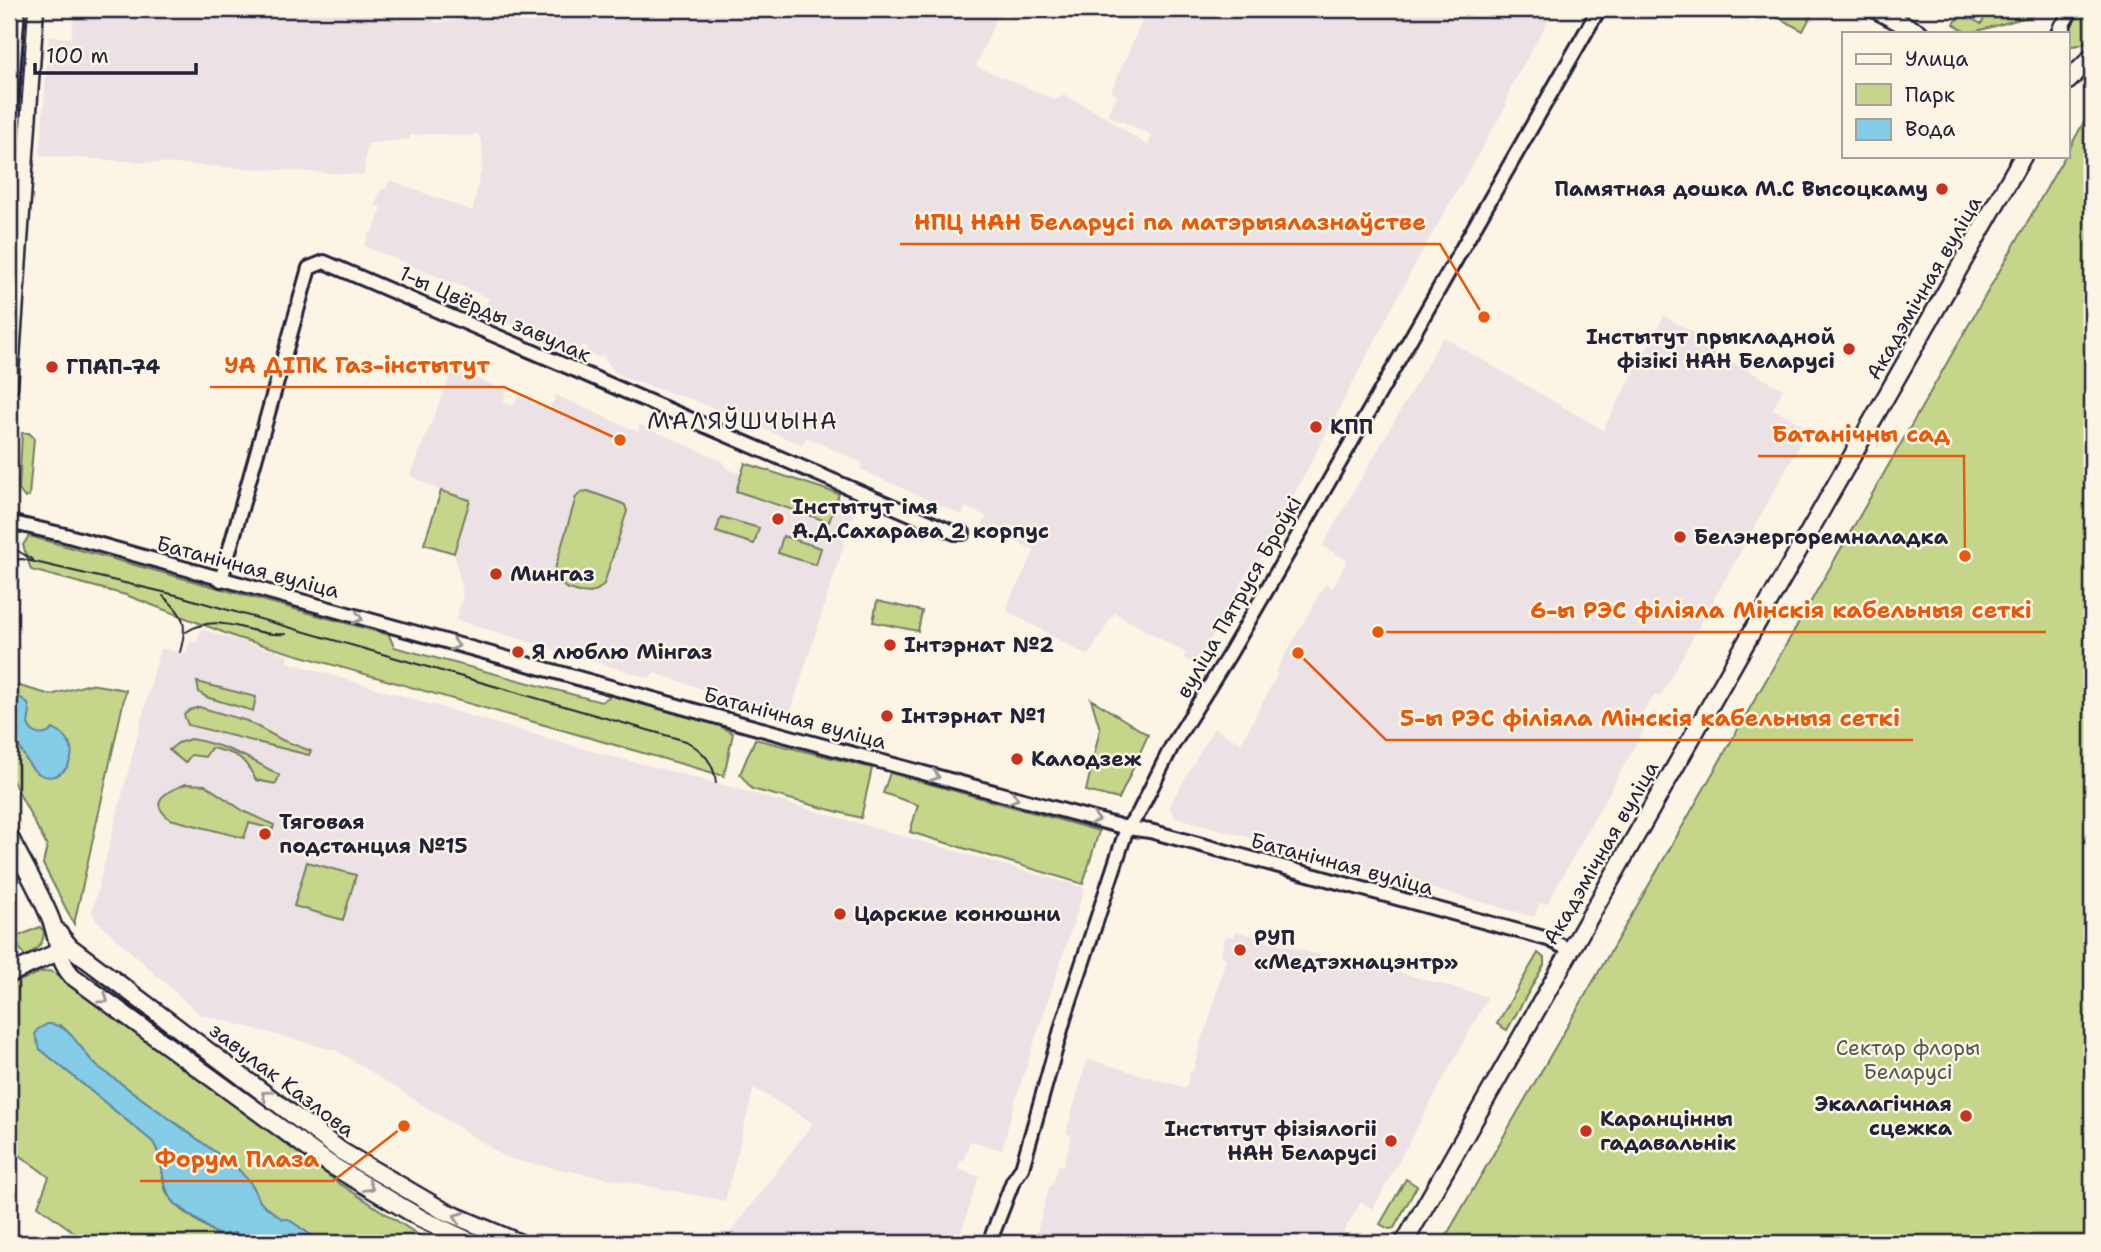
<svg xmlns="http://www.w3.org/2000/svg" width="2101" height="1252" viewBox="0 0 2101 1252" font-family="'Shantell Sans',sans-serif">
<style>
.built{fill:#ece2e5}
.green{fill:#c5d68b;stroke:#747c63;stroke-width:2}
.water{fill:#85cce6;stroke:#5d88a2;stroke-width:2}
.lines{fill:none;stroke-linecap:round;stroke-linejoin:round}
.minor-casing{stroke:#22223b;stroke-width:18}
.major-casing{stroke:#22223b;stroke-width:21}
.minor{stroke:#fcf5e5;stroke-width:12}
.major{stroke:#fcf5e5;stroke-width:16}
.tram{stroke:#22223b;stroke-width:2}
.oneway{stroke:#9a9698}
.poi-dot{fill:#c8321e;stroke:#fcf5e5;stroke-width:2.5}
.labels{text-anchor:middle;stroke-width:5;stroke-linejoin:round;paint-order:stroke}
.poi-label{font-size:21px;font-weight:bold;fill:#22223b;stroke:#fcf5e5;text-anchor:start}
.street-label{font-size:21px;fill:#22223b;stroke:#fcf5e5}
.park-label{font-size:21px;fill:#535853;stroke:#fcf5e5}
.neighbourhood-label{font-size:23px;letter-spacing:2px;fill:#22223b;stroke:#fcf5e5}
.leader{fill:none;stroke:#e8590c;stroke-width:2.5}
.callout-dot{fill:#e8590c;stroke:#fcf5e5;stroke-width:2.5}
.callout-label{font-size:23px;text-anchor:middle;font-weight:bold;fill:#e8590c;stroke:#fcf5e5;stroke-width:5;stroke-linejoin:round;paint-order:stroke}
</style>
<rect width="100%" height="100%" fill="#fcf5e5"/>
<filter id="ink" filterUnits="userSpaceOnUse"><feTurbulence type="fractalNoise" baseFrequency=".0143" numOctaves="2"/><feDisplacementMap in="SourceGraphic" scale="14" xChannelSelector="R" yChannelSelector="G"/><feConvolveMatrix kernelMatrix="1 2 1 2 8 2 1 2 1" color-interpolation-filters="sRGB"/></filter>
<g filter="url(#ink)">
<!-- built -->
<path class="built" d="M 75,9 L 433,9 L 435,23 L 553,9 L 1000,9 L 976,66 L 1056,100 L 1064,95 L 1101,114 L 1148,146 L 1152,135 L 1107,115 L 1117,95 L 1111,92 L 1147,9 L 1555,9 L 1510,88 L 1506,106 L 1420,255 L 1259,561 L 1252,564 L 1218,627 L 1194,664 L 1184,658 L 1186,653 L 1114,613 L 1088,656 L 1007,611 L 1010,599 L 1035,550 L 982,527 L 986,516 L 966,507 L 961,515 L 860,469 L 863,463 L 806,437 L 802,445 L 696,401 L 628,379 L 614,371 L 601,354 L 599,358 L 586,353 L 587,346 L 582,345 L 579,352 L 483,313 L 489,298 L 364,246 L 369,233 L 372,233 L 382,208 L 375,205 L 381,189 L 386,189 L 390,180 L 472,211 L 483,162 L 482,143 L 478,134 L 466,136 L 439,134 L 410,135 L 410,139 L 367,144 L 364,175 L 40,156 L 49,36 L 71,38 Z
M 1664,316 L 1700,336 L 1697,343 L 1783,389 L 1773,409 L 1809,428 L 1660,697 L 1655,695 L 1642,714 L 1650,719 L 1547,904 L 1539,903 L 1535,917 L 1175,817 L 1169,806 L 1214,728 L 1241,743 L 1277,675 L 1275,673 L 1325,584 L 1333,588 L 1347,560 L 1322,546 L 1443,337 L 1603,430 Z
M 453,369 L 507,391 L 503,402 L 513,406 L 518,396 L 549,411 L 556,395 L 638,432 L 639,424 L 722,461 L 727,469 L 855,510 L 789,717 L 654,673 L 649,678 L 456,620 L 463,594 L 454,553 L 424,544 L 441,491 L 410,475 Z
M 201,629 L 288,655 L 287,662 L 587,750 L 724,785 L 1085,888 L 1016,1098 L 1002,1150 L 970,1141 L 964,1160 L 960,1160 L 958,1169 L 979,1176 L 958,1243 L 722,1243 L 813,1123 L 754,1088 L 725,1201 L 513,1160 L 502,1155 L 338,1051 L 199,1014 L 96,920 L 92,912 L 160,648 L 186,653 L 190,641 L 196,643 Z
M 1236,931 L 1340,961 L 1343,957 L 1488,997 L 1373,1209 L 1361,1202 L 1337,1243 L 1034,1243 L 1049,1188 L 1053,1184 L 1058,1165 L 1063,1166 L 1072,1136 L 1066,1133 L 1087,1059 L 1186,1088 L 1190,1071 L 1193,1071 L 1202,1036 L 1208,1024 L 1226,958 L 1220,955 L 1226,935 L 1234,937 Z"/>
<!-- green -->
<path class="green" d="M 1762,9 L 1806,9 L 1813,12 L 1803,31 Z
M 1990,9 L 2047,9 L 2045,12 L 1970,33 L 1967,33 L 1954,24 L 1961,13 L 1981,24 Z
M 2080,11 L 2086,11 L 2092,17 L 2092,39 C 2084,43 2076,48 2068,45 L 2068,32 Z
M 2092,107 L 2092,1243 L 1442,1243 L 1653,878 L 2065,156 L 2068,156 L 2068,151 Z
M 22,433 L 29,433 L 34,438 L 29,496 L 25,498 L 19,490 Z
M 745,463 L 839,494 L 829,522 L 736,491 Z
M 441,491 L 470,500 L 454,553 L 424,544 Z
M 588,491 L 621,503 L 625,505 L 627,511 L 604,584 L 599,589 L 591,593 L 579,592 L 566,588 L 558,581 L 554,572 L 576,497 L 581,492 Z
M 721,517 L 759,528 L 754,544 L 716,532 Z
M 29,536 L 389,635 L 394,647 L 601,702 L 612,695 L 716,724 L 733,733 L 724,776 L 238,638 L 126,595 L 31,570 L 23,545 Z
M 783,536 L 821,548 L 816,565 L 778,553 Z
M 877,601 L 922,611 L 918,631 L 873,622 Z
M 197,682 L 256,697 L 253,711 L 206,697 L 199,692 Z
M 9,683 L 51,695 L 90,684 L 126,690 L 74,924 L 43,864 L 47,846 L 9,774 Z
M 1091,699 L 1148,735 L 1119,799 L 1086,791 L 1100,729 Z
M 199,707 L 247,721 L 282,740 L 311,751 L 309,755 L 188,725 L 184,715 L 190,710 Z
M 190,739 C 223,744 250,758 279,775 L 276,784 L 256,780 C 243,755 237,754 211,748 L 205,757 L 191,755 L 185,763 L 169,750 L 178,743 Z
M 755,739 L 872,768 L 861,818 L 752,789 L 740,774 Z
M 890,773 L 1099,831 L 1083,884 L 910,832 L 918,805 L 883,793 Z
M 186,784 L 205,785 L 245,812 L 274,825 L 273,829 L 249,823 L 244,838 L 170,819 C 146,801 167,791 186,784 Z
M 307,862 L 356,875 L 343,920 L 294,906 Z
M 40,927 L 44,931 C 44,945 36,949 25,957 L 14,938 Z
M 1538,953 L 1544,958 L 1544,965 L 1507,1030 L 1497,1024 Z
M 50,971 L 64,978 L 337,1182 L 425,1239 L 435,1243 L 322,1243 L 288,1219 L 282,1220 L 260,1202 L 254,1188 L 237,1168 L 97,1066 C 83,1054 75,1035 60,1025 L 40,1049 L 153,1142 C 163,1158 160,1174 166,1191 C 171,1206 204,1225 218,1235 L 235,1233 L 249,1243 L 89,1243 L 38,1206 L 49,1177 L 9,1147 L 9,985 L 41,972 Z
M 94,976 L 341,1160 L 411,1203 L 497,1243 L 488,1243 L 441,1223 L 350,1170 L 195,1058 L 92,980 Z
M 1406,1179 L 1417,1186 L 1394,1228 L 1389,1229 L 1380,1224 Z"/>
<!-- water -->
<path class="water" d="M 9,697 L 21,698 L 28,704 L 30,712 L 28,724 C 33,736 44,738 53,729 C 91,746 63,791 36,772 C 29,767 25,757 21,750 C 17,742 10,733 9,725 C 7,717 9,706 9,697 Z
M 47,1024 C 70,1022 81,1052 97,1066 L 237,1168 L 250,1182 L 260,1202 L 282,1219 L 288,1219 L 322,1243 L 249,1243 L 235,1233 L 218,1235 L 176,1204 C 158,1186 166,1162 153,1142 L 40,1049 L 35,1035 L 37,1030 Z"/>
<g class="lines">
<defs>
<path id="minor" d="M 2058,33 L 2072,9
M 9,522 L 65,535 L 750,726 L 1127,828 L 1150,831 L 1548,939 L 1570,950
M 221,580 L 309,268 L 324,262 L 955,533 L 963,533
M 991,1238 L 1013,1181 L 1022,1168 L 1064,1019 L 1127,828 L 1138,814 L 1172,746 L 1229,655 L 1292,546 L 1599,9"/>
<path id="major" d="M 1874,9 L 1920,33
M 2061,33 L 2062,27
M 2068,81 L 2092,57
M 9,98 L 16,9
M 9,387 L 35,9
M 9,836 C 23,864 40,892 51,920 C 59,940 57,960 72,976 L 331,1165 L 422,1219 L 474,1243
M 55,929 L 70,947 L 341,1151 L 444,1211 L 520,1243
M 9,974 L 67,948
M 1404,1243 L 2023,156"/>
</defs>
<!-- minor casing -->
<use href="#minor" class="minor-casing"/>
<!-- major casing -->
<use href="#major" class="major-casing"/>
<!-- minor -->
<use href="#minor" class="minor"/>
<!-- major -->
<use href="#major" class="major"/>
<!-- tram -->
<path class="tram" d="M 9,288 L 28,9
M 9,539 L 18,551 L 33,560
M 9,560 L 22,559 L 39,563 L 176,595 L 686,741 C 703,751 714,762 716,783
M 163,596 C 185,615 188,624 180,652
M 186,632 C 221,610 248,637 286,634"/>
</g>
<!-- one-way arrows -->
<defs><path id="oneway-chevron" d="M-2-3.5L2.5 0L-2 3.5" fill="none" stroke-width="1.6" stroke-linecap="round" stroke-linejoin="round" transform="scale(1.75)"/></defs>
<g class="oneway">
<use href="#oneway-chevron" transform="translate(358 618) rotate(15)"/>
<use href="#oneway-chevron" transform="translate(455 645) rotate(15)"/>
<use href="#oneway-chevron" transform="translate(935 776) rotate(16)"/>
<use href="#oneway-chevron" transform="translate(1014 798) rotate(15)"/>
<use href="#oneway-chevron" transform="translate(1095 819) rotate(15)"/>
<use href="#oneway-chevron" transform="translate(104 999) rotate(36)"/>
<use href="#oneway-chevron" transform="translate(266 1095) rotate(-143)"/>
<use href="#oneway-chevron" transform="translate(369 1187) rotate(31)"/>
<use href="#oneway-chevron" transform="translate(458 1217) rotate(-157)"/>
</g>
</g>
<!-- markers -->
<g class="poi-dot">
<circle cx="1942" cy="189" r="7"/>
<circle cx="1849" cy="349" r="7"/>
<circle cx="52" cy="367" r="7"/>
<circle cx="1316" cy="427" r="7"/>
<circle cx="778" cy="519" r="7"/>
<circle cx="1680" cy="537" r="7"/>
<circle cx="496" cy="574" r="7"/>
<circle cx="890" cy="645" r="7"/>
<circle cx="518" cy="652" r="7"/>
<circle cx="887" cy="716" r="7"/>
<circle cx="1017" cy="759" r="7"/>
<circle cx="265" cy="834" r="7"/>
<circle cx="840" cy="914" r="7"/>
<circle cx="1240" cy="950" r="7"/>
<circle cx="1966" cy="1116" r="7"/>
<circle cx="1586" cy="1131" r="7"/>
<circle cx="1391" cy="1141" r="7"/>
</g>
<g class="labels">
<!-- poi labels -->
<g class="poi-label">
<text x="1928" y="196" text-anchor="end">Памятная дошка М.С Высоцкаму</text>
<text x="1835" y="344" text-anchor="end">Інстытут прыкладной<tspan x="1835" dy="24">фізікі НАН Беларусі</tspan></text>
<text x="66" y="374">ГПАП-74</text>
<text x="1330" y="434">КПП</text>
<text x="792" y="514">Інстытут імя<tspan x="792" dy="24">А.Д.Сахарава 2 корпус</tspan></text>
<text x="1694" y="544">Белэнергоремналадка</text>
<text x="510" y="581">Мингаз</text>
<text x="904" y="652">Інтэрнат №2</text>
<text x="532" y="659">Я люблю Мінгаз</text>
<text x="901" y="723">Інтэрнат №1</text>
<text x="1031" y="766">Калодзеж</text>
<text x="279" y="829">Тяговая<tspan x="279" dy="24">подстанция №15</tspan></text>
<text x="854" y="921">Царские конюшни</text>
<text x="1254" y="945">РУП<tspan x="1254" dy="24">«Медтэхнацэнтр»</tspan></text>
<text x="1952" y="1111" text-anchor="end">Экалагічная<tspan x="1952" dy="24">сцежка</tspan></text>
<text x="1600" y="1126">Каранцінны<tspan x="1600" dy="24">гадавальнік</tspan></text>
<text x="1377" y="1136" text-anchor="end">Інстытут фізіялогіі<tspan x="1377" dy="24">НАН Беларусі</tspan></text>
</g>
<!-- street labels -->
<g class="street-label">
<text transform="translate(1924 288) rotate(-60)" y="7">Акадэмічная вуліца</text>
<text transform="translate(495 314) rotate(24)" y="7">1-ы Цвёрды завулак</text>
<text transform="translate(248 567) rotate(15)" y="7">Батанічная вуліца</text>
<text transform="translate(1239 597) rotate(-60)" y="7">вуліца Пятруся Броўкі</text>
<text transform="translate(795 718) rotate(15)" y="7">Батанічная вуліца</text>
<text transform="translate(1601 853) rotate(-60)" y="7">Акадэмічная вуліца</text>
<text transform="translate(1342 864) rotate(15)" y="7">Батанічная вуліца</text>
<text transform="translate(282 1080) rotate(37)" y="7">завулак Казлова</text>
</g>
<!-- park labels -->
<g class="park-label">
<text x="1908" y="1055">Сектар флоры<tspan x="1908" dy="24">Беларусі</tspan></text>
</g>
<!-- neighbourhood labels -->
<g class="neighbourhood-label">
<text x="743" y="429">МАЛЯЎШЧЫНА</text>
</g>
</g>
<!-- callouts -->
<path class="leader" d="M1484 317L1440 244H900M620 440L504 387H210M1965 556L1964 456H1758M1378 632L1516 632H2046M1298 653L1386 740H1913M404 1126L333 1181H140"/>
<g class="callout-dot">
<circle cx="1484" cy="317" r="7"/>
<circle cx="620" cy="440" r="7"/>
<circle cx="1965" cy="556" r="7"/>
<circle cx="1378" cy="632" r="7"/>
<circle cx="1298" cy="653" r="7"/>
<circle cx="404" cy="1126" r="7"/>
</g>
<g class="callout-label">
<text x="1170" y="230">НПЦ НАН Беларусі па матэрыялазнаўстве</text>
<text x="357" y="373">УА ДІПК Газ-інстытут</text>
<text x="1861" y="442">Батанічны сад</text>
<text x="1781" y="618">6-ы РЭС філіяла Мінскія кабельныя сеткі</text>
<text x="1650" y="726">5-ы РЭС філіяла Мінскія кабельныя сеткі</text>
<text x="237" y="1167">Форум Плаза</text>
</g>
<!-- margin -->
<rect width="2101" height="1252" fill="none" stroke="#fcf5e5" stroke-width="35"/>
<rect x="18" y="18" width="2066" height="1217" fill="none" stroke="#22223b" stroke-width="2.5" filter="url(#ink)"/>
<!-- legend -->
<rect x="1842" y="32" width="228" height="126" fill="#fcf5e5" stroke="#a5a1a1" stroke-width="2"/>
<rect x="1856" y="54" width="35" height="10" fill="#fcf5e5" stroke="#a5a1a1" stroke-width="2"/>
<text x="1905" y="66" font-size="21" fill="#22223b">Улица</text>
<rect x="1856" y="84" width="35" height="21" fill="#c5d68b" stroke="#a5a1a1" stroke-width="2"/>
<text x="1905" y="102" font-size="21" fill="#22223b">Парк</text>
<rect x="1856" y="119" width="35" height="21" fill="#85cce6" stroke="#a5a1a1" stroke-width="2"/>
<text x="1905" y="136" font-size="21" fill="#22223b">Вода</text>
<!-- scale -->
<path d="M35 63v10h161v-10" fill="none" stroke="#22223b" stroke-width="3.5"/>
<text x="46" y="63" font-size="21" fill="#22223b" stroke="#fcf5e5" stroke-width="5" paint-order="stroke">100 m</text>
</svg>
